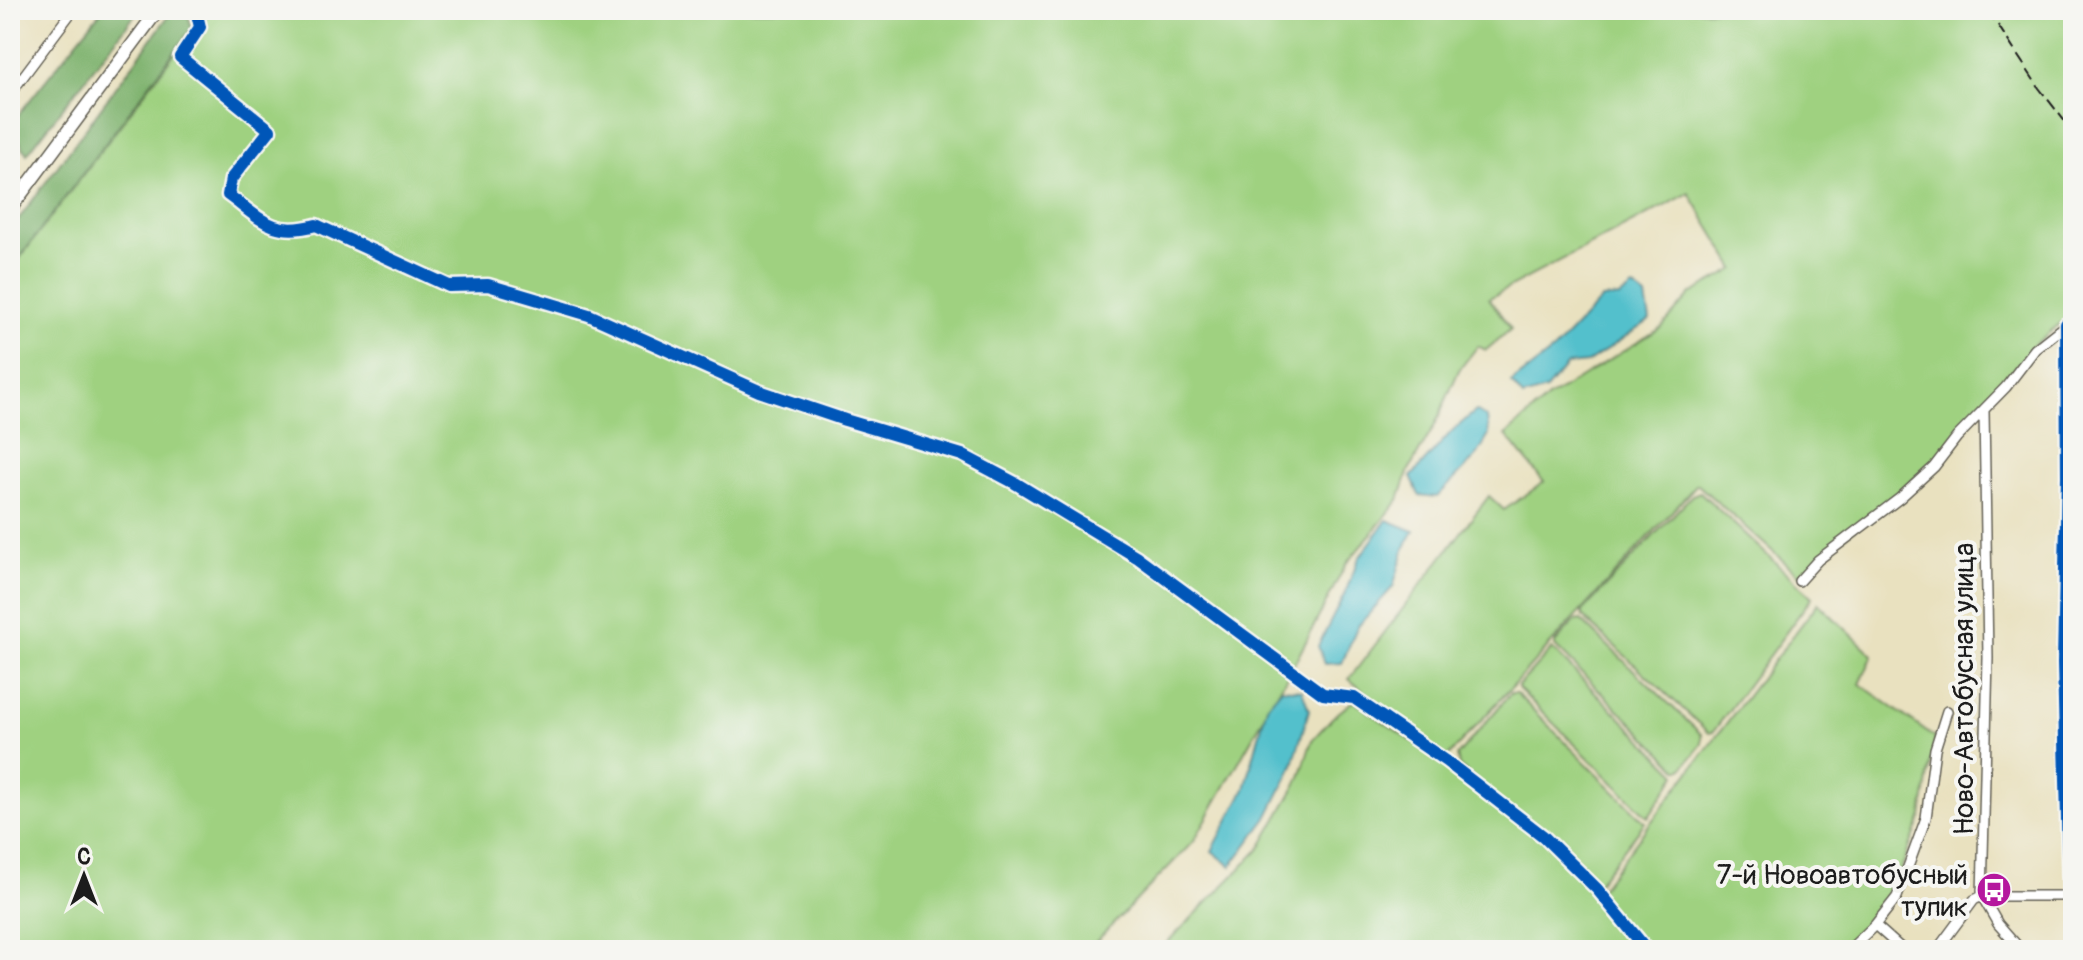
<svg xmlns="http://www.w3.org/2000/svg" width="2083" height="960" viewBox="0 0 2083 960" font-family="Pangolin,sans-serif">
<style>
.green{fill:#9fd180;stroke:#5e764e;stroke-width:2}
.forest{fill:#7fb36e;stroke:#4e6845;stroke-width:2}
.water{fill:#53c0cc;stroke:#386e74;stroke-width:2}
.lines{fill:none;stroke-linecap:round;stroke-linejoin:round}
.street-casing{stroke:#646155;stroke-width:12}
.secondary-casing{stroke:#646155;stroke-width:15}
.street{stroke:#fff;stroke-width:9}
.secondary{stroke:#fff;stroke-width:12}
.rail{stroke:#1c1c1c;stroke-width:2;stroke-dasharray:12 6;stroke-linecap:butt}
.cycleway-casing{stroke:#f6f6f2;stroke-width:17}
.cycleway{stroke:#0057b8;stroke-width:12}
.labels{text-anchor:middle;stroke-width:8;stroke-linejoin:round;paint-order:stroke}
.street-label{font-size:28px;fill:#1c1c1c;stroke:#f6f6f2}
.poi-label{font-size:28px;fill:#1c1c1c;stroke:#f6f6f2;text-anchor:end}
</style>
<rect width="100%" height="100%" fill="#f6f6f2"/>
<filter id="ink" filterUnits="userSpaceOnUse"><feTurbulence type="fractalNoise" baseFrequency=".0125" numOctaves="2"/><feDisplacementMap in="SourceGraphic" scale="16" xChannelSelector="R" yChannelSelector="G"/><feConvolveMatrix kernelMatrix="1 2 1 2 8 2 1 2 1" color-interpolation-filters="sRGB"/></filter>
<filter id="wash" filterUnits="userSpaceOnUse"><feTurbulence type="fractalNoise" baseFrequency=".006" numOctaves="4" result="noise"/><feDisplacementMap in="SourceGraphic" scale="32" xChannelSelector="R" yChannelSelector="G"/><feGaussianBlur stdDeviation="1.8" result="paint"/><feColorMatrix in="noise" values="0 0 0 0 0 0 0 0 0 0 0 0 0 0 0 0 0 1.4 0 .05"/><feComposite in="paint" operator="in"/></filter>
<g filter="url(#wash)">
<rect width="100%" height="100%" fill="#e9e1bf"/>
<!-- green -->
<path class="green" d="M 211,10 L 2072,10 L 2073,313 L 2034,345 L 1932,464 L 1799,575 L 1697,484 L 1445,760 L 1349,679 L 1489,496 L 1504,510 L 1544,482 L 1506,435 L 1548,398 L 1662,327 L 1691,294 L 1735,269 L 1689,193 L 1489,298 L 1511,329 L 1486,350 L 1478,346 L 1459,370 L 1435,425 L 1409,470 L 1399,500 L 1346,564 L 1299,655 L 1194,841 L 1088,950 L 10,950 L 10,271 L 174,54 Z
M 1700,492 L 1812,597 L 1713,732 L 1709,733 L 1582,616 L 1582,612 L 1692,495 Z
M 1818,603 L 1873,655 L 1860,684 L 1935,738 L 1922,816 L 1891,894 L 1844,950 L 1160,950 L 1259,850 L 1299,780 L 1312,740 L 1332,718 L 1353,701 L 1447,765 L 1542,837 L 1597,893 Z
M 1581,620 L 1702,735 L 1702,744 L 1682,769 L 1678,769 L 1555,646 L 1555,643 L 1575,621 Z
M 1552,649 L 1677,774 L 1648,817 L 1518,688 L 1518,686 Z
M 1511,693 L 1516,693 L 1645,822 L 1597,884 L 1459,766 L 1457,756 Z"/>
<!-- forest -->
<path class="forest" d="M 102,10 L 139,10 L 27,154 L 10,125 Z
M 173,10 L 187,10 L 192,28 L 10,271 L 10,231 Z"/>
<!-- water -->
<path class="water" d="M 1633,287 L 1646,297 L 1650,320 L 1587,363 L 1567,365 L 1546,390 L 1523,397 L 1511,383 L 1554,350 L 1602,299 L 1620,297 Z
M 1476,411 L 1487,418 L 1489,435 L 1476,457 L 1437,497 L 1419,495 L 1411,477 L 1452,431 Z
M 1387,520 L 1414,531 L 1405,547 L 1393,587 L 1357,627 L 1342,663 L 1325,664 L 1318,646 L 1345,593 L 1359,558 Z
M 1282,688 L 1302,690 L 1309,710 L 1292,768 L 1267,818 L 1231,866 L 1212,851 L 1245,789 L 1267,706 Z"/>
</g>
<g filter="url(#ink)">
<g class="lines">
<defs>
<path id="street" d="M 196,10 L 200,27 L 180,57 L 270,130 L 231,179 L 228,195 C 261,219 273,237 316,225 L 449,286 L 488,285 L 589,315 L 759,391 L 845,420 L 962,455 L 1015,483 L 1137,557 L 1323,694 L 1354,698 L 1446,761 L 1543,836 L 1597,889 L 1647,950
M 10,94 L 73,10
M 2066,324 L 2067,476 L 2063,663 L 2069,896
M 1799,581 L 1818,560 L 1900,498 L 1934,467 L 1957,437 L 2006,387 L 2035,349 L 2073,319
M 1982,896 L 1988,658 L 1984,411
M 1982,896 L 2073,896
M 1982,896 L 1998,924 L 2021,950
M 1875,925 L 1903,950
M 1849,950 L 1875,925 L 1897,897 L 1926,818 L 1935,749 L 1947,711
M 1937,950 L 1974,900 L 1982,896"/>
<path id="secondary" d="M 10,209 L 158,10"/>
</defs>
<!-- street casing -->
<use href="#street" class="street-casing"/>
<!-- secondary casing -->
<use href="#secondary" class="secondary-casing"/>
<!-- street -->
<use href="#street" class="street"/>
<!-- secondary -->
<use href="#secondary" class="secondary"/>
<!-- rail -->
<path class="rail" d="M 1988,10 L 2039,88 L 2073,132"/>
<defs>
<path id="cycleway" d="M 196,10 L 200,27 L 180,57 L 270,130 L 231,179 L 228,195 C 261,219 273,237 316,225 L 449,286 L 488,285 L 589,315 L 759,391 L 845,420 L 962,455 L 1015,483 L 1137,557 L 1323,694 L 1354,698 L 1446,761 L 1543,836 L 1597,889 L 1647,950
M 2066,324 L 2067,476 L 2063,663 L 2069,896"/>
</defs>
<!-- cycleway casing -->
<use href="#cycleway" class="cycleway-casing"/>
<!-- cycleway -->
<use href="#cycleway" class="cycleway"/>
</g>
</g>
<!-- icons -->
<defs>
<symbol id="bus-disc" viewBox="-11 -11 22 22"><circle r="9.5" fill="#b5179e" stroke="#f6f6f2"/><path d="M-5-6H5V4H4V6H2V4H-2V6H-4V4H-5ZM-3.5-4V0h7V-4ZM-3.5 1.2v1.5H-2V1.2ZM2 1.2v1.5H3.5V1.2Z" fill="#fff"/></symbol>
</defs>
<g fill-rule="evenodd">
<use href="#bus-disc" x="1974" y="870" width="40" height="40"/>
</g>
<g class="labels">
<!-- street labels -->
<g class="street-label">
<text transform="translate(1963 689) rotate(-90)" y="10">Ново-Автобусная улица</text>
</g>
<!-- poi labels -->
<g class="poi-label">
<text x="1968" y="884">7-й Новоавтобусный<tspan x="1968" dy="32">тупик</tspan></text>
</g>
</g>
<!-- margin -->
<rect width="2083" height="960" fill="none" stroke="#f6f6f2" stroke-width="40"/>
<!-- north arrow -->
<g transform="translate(84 876)" stroke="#f6f6f2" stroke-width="6" paint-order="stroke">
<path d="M0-6L14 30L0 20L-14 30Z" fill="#1c1c1c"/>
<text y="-12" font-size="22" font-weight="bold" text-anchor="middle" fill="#1c1c1c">С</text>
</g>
</svg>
